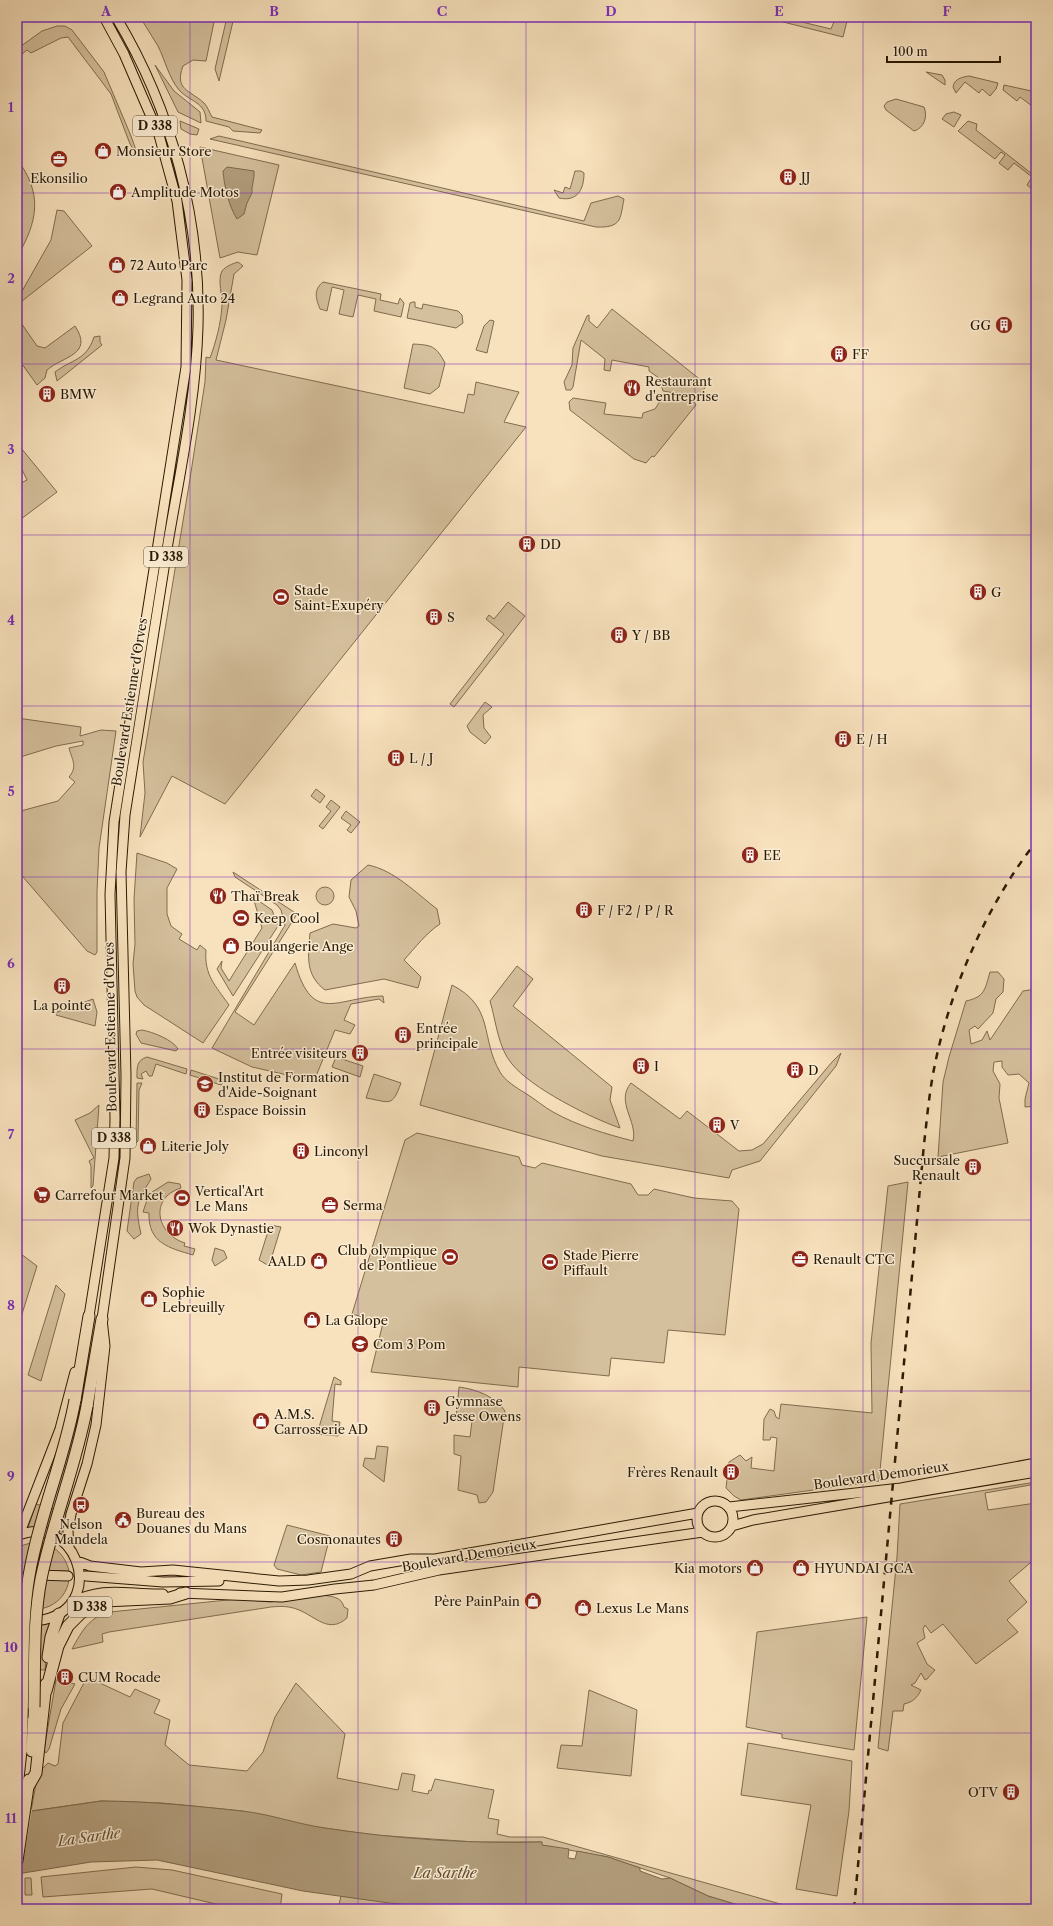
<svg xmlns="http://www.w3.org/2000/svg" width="1053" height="1926" viewBox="0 0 1053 1926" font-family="'Libre Caslon Text',serif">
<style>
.green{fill:#d5c09d;stroke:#806c4e}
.water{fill:#b29e7d;stroke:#7c694b}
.pier{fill:#f8e2bd}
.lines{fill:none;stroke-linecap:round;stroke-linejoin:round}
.major-casing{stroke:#2a1900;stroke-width:11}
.highway-casing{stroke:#2a1900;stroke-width:13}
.major{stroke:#f8e2bd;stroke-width:9}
.highway{stroke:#f8e2bd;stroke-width:11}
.rail{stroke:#2a1900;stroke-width:2.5;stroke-dasharray:7 7;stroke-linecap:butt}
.highway-bridge-casing{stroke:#2a1900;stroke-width:13;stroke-linecap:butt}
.highway-bridge{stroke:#f8e2bd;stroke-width:11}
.grid{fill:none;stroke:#7b2cbf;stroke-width:1;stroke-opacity:0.55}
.labels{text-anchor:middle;stroke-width:3;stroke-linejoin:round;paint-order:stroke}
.shield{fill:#faecd4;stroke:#685840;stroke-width:1}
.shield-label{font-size:12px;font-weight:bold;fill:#2a1900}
.poi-label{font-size:13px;fill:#2a1900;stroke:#faecd4;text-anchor:start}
.street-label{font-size:13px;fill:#2a1900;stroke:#faecd4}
.water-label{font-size:14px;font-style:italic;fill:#604e32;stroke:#faecd4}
.neatline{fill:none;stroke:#7b2cbf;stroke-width:1.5}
.grid-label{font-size:13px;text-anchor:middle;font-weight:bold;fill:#7b2cbf}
</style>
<rect width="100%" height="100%" fill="#f8e2bd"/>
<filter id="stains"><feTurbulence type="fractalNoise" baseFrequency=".005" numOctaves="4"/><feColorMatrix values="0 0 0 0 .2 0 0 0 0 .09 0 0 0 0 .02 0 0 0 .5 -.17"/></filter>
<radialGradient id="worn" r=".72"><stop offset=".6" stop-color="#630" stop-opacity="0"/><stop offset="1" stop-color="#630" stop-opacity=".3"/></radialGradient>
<!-- green -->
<path class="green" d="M 140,17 L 215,17 L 206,61 L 193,60 L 183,66 C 174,90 190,90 204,103 C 208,107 209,112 212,117 L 262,130 L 260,133 L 233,131 L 229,127 L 206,121 C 206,102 190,102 179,90 C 169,78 165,60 158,46 C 152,36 146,27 140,17 Z
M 227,17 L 234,17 L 219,81 L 215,69 Z
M 763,17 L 781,17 L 831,29 L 836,17 L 848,17 L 843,37 Z
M 57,26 L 65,26 L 72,30 L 104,72 L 131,136 L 138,156 L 130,144 L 111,94 L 68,37 L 61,38 L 31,53 L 27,50 L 17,58 L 17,49 L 42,31 Z
M 155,65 L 174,91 L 200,112 L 201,123 L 178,112 Z
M 926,72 L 942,75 L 945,80 L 945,85 Z
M 969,76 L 998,83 L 996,89 L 990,96 L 982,89 L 979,93 L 965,82 L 956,93 L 953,87 C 954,79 962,77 969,76 Z
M 1004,85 L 1036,92 L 1036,109 L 1020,97 L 1017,101 L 1003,90 Z
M 896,99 L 924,107 C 928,117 924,128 914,131 L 886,110 L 884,106 L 887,102 Z
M 954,112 L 961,115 L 954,127 L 942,119 L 946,114 Z
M 180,121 L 199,129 L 197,135 L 190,134 L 181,129 Z
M 968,121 L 977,124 L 976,130 L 1036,177 L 1036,192 L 1027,185 L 1032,177 L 1014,163 L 1008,170 L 999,163 L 1005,155 L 1001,152 L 995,159 L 958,131 Z
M 219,136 L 584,221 L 591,203 L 618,196 L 624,199 C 620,219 622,228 596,227 L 210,139 Z
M 200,147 L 279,165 L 257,255 L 238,252 L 220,258 Z
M 17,159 C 43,194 38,221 17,257 Z
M 575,171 L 581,171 L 584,173 C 584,190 577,202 559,198 L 554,190 L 563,193 L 565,187 L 570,189 Z
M 57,210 L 64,211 L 92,246 L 17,305 L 17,300 L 51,240 Z
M 238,262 L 243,266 L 234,274 L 226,320 L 216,360 L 464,413 L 468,394 L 474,395 L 476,382 L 480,383 L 519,392 L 504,422 L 526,427 L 225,804 L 172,776 L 140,837 L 145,793 L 143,762 L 189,485 L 205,382 L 206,357 L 210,358 C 216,342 221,323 222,306 C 223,296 217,281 222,271 C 226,266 232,264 238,262 Z
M 323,282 L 381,294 L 380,300 L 398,304 L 400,298 L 404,303 L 401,317 L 374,311 L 376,299 L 358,295 L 353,317 L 339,314 L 344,290 L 332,287 L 327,311 L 320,309 C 316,299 313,290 323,282 Z
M 413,302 L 415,302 L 415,307 L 422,309 L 423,304 L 458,311 L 462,315 L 463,323 L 456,328 L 407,318 L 410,303 Z
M 612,309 L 707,385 L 698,397 L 663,391 L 659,378 L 649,371 L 649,367 L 612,360 L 610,371 L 604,370 L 605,359 L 581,340 L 573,387 L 571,390 L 566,390 L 564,382 L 572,365 L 573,348 L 587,316 L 589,315 L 589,321 L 597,328 Z
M 17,317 L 37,346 L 45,348 L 75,326 C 94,355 63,356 47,370 L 45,378 L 37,385 L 17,357 Z
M 490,320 L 494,321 L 487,353 L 476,350 L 484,326 Z
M 100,336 L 100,342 L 102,345 L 57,381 L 55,372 C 72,359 86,361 94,337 Z
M 413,344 C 432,345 436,346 445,363 L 439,387 L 430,394 L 404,388 Z
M 573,398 L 606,403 L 604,414 L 642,418 L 643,413 L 655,409 L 662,398 L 694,402 L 696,405 L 654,457 L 652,456 L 646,463 L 634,459 L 570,410 L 569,402 Z
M 21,448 L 57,492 L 17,522 L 17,480 L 19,484 L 27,480 L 17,459 L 17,450 Z
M 508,602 L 525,616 L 454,707 L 450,704 L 504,634 L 486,619 L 489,615 L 494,619 Z
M 485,702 L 492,707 L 483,715 L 484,728 L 491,737 L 485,744 L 470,732 L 467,726 Z
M 17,718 L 81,727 L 80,736 L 101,730 L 116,731 L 99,848 L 97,892 L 97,952 L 95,955 L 87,951 L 17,870 L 17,812 L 58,801 L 75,782 L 69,777 C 78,766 72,760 69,748 L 83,745 L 83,741 L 56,746 L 17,758 Z
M 316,789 L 325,796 L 320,803 L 311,796 Z
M 331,800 L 340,807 L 323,829 L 319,826 L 331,811 L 326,807 Z
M 346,811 L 360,822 L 351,833 L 347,830 L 351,825 L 341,818 Z
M 137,853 L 167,863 L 177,869 L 167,888 L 167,914 L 171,926 L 182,934 L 179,939 L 197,950 L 200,945 L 206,950 C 204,975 215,985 229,1005 L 203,1043 L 144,1005 L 137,997 L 135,991 L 133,964 L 135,944 L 134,899 Z
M 368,865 C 394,870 416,893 437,909 L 440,924 C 426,933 415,948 404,960 L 421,977 L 418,988 L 384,979 L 325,990 C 305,975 308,956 310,933 L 333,924 L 356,928 L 359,926 L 356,911 L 349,897 L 351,880 Z
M 233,872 L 297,914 L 235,1012 L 254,1025 L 295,963 C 313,1026 337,997 383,996 L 384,1003 L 379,999 L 351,1004 L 344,1020 L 355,1025 L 350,1034 L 335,1030 L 314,1081 L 252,1067 L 212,1048 L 285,925 L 281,910 L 277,905 L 235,877 Z
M316 896a9 9 0 1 1 18 0a9 9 0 1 1-18 0Z
M 253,897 L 272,910 L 278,926 L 233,996 L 217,969 L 222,961 L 221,968 L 229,981 L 262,928 Z
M 517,966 L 533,979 L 513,1006 L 612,1087 L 610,1100 L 620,1128 C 591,1118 531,1088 512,1064 C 498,1048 496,1021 490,1001 Z
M 990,972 L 998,972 L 1004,979 L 1003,992 L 996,999 L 993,1013 L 978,1029 L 975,1026 L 969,1030 L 971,1044 L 982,1040 L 987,1031 L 990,1040 L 1023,991 L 1036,989 L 1036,1106 L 1025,1107 L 1025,1099 L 1029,1083 L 1019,1074 L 1008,1075 L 1002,1067 L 1002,1061 L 994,1062 L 993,1071 L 1000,1084 L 999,1098 L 1008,1143 L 938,1157 L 943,1082 L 949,1057 L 966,1001 C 985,997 985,989 990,972 Z
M 452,985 C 495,1007 480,1038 500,1072 C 505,1081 517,1088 525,1093 C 535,1099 544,1107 553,1112 C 578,1126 606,1134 633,1141 C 638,1121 615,1102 631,1083 L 680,1119 L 687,1111 L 739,1151 L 752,1150 L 763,1144 L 832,1062 L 841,1053 L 836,1066 L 760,1161 L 732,1170 L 729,1178 L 602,1156 L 420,1105 Z
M 93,999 L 97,1012 L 95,1026 L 56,1015 L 57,1012 Z
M 142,1030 C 153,1032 173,1040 178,1049 L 176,1051 L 141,1043 L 136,1034 L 137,1031 Z
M 147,1057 L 187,1069 L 186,1074 L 156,1064 L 152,1076 L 149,1076 L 146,1071 L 141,1074 L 143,1079 L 137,1078 C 137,1069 136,1060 147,1057 Z
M 336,1057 L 363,1066 L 360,1077 L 332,1067 Z
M 191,1070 L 225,1081 L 221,1085 L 190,1075 Z
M 374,1074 L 401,1083 C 392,1108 390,1102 366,1098 Z
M 137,1083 L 142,1083 L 139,1090 L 138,1141 L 136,1143 Z
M 99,1105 L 93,1186 L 91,1188 L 91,1166 L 89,1161 L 94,1158 L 75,1120 L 90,1113 Z
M 417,1133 L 519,1157 L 522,1165 L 535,1168 L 542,1163 L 631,1184 L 638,1195 L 648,1195 L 654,1189 L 694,1198 L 732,1201 L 739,1209 L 725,1335 L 668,1330 L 664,1363 L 611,1358 L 609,1376 L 519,1367 L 518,1387 L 371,1372 L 383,1323 L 352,1314 L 405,1140 Z
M 149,1174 L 151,1179 C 136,1203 135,1206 141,1234 L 134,1239 L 127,1231 L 134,1182 L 137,1178 Z
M 168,1182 L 180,1184 L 181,1188 C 149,1198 156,1234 185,1243 L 184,1246 L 195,1249 L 193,1255 C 169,1248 148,1243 149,1213 L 143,1212 L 149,1194 Z
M 908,1182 L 879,1481 L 741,1500 L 734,1496 L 726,1488 L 729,1462 L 740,1455 L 746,1461 L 752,1457 L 751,1468 L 774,1471 L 777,1438 L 771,1437 L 770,1440 L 763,1440 L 764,1419 L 770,1409 L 774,1411 L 776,1417 L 779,1419 L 781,1404 L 872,1413 L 871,1343 L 888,1186 Z
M 270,1225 L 281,1227 L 269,1266 L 259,1260 Z
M 215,1248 L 224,1251 L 227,1258 L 215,1266 L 212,1260 Z
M 17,1251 L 37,1266 L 17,1330 Z
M 56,1285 L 65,1294 L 41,1381 L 28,1375 Z
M 334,1377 L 341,1381 L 341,1385 L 335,1384 L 332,1421 L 340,1422 L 338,1436 L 317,1434 Z
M 459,1387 C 476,1389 496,1397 505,1411 L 493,1492 L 486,1502 L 479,1503 L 477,1495 L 458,1490 L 461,1456 L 454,1454 L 454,1435 L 470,1437 L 472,1421 L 456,1419 Z
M 377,1446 L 388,1447 L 384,1482 L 363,1466 L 365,1458 L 375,1459 Z
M 1036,1482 L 1036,1484 L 985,1493 L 988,1510 L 1036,1503 L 1036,1558 L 1009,1581 L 1027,1602 L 1007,1620 L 1018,1632 L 976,1664 L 943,1624 L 931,1633 L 925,1625 L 923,1629 L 925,1638 L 917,1643 L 927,1664 L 935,1670 L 927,1679 L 925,1680 L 921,1673 L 915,1683 L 911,1685 L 921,1690 C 917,1698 913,1702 904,1704 L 903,1711 L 893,1711 L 888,1751 L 878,1748 L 897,1557 L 900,1504 Z
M 36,1504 L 69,1513 L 65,1537 L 38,1528 L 28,1528 Z
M 287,1525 L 330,1536 L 321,1572 L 301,1575 L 277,1569 L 274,1565 Z
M 34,1542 C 52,1542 65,1554 69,1571 L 37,1571 L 17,1575 L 17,1547 Z
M 37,1580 L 69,1580 C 65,1605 39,1616 17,1605 L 17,1584 Z
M 323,1595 C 332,1597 341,1596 344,1607 L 348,1609 L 347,1618 C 329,1634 316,1617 299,1610 C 290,1606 281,1606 271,1607 L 109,1632 L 102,1634 L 103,1642 L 72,1649 C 82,1631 89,1617 110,1612 L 237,1599 L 270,1602 Z
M 867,1617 L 854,1750 L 782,1738 L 782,1734 L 746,1727 L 757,1632 Z
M 17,1622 L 45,1624 L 52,1622 L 48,1638 L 45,1670 L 17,1669 Z
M 87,1677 L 130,1697 L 135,1689 L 160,1700 L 154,1713 L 170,1720 L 165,1745 L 189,1765 L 247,1771 L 263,1752 L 275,1717 L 296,1683 L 345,1734 L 337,1778 L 398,1790 L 402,1773 L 415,1775 L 412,1791 L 428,1794 L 429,1790 L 431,1791 L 435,1779 L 494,1790 L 488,1818 L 499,1820 L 497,1834 L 510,1837 L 543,1837 L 798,1909 L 748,1908 L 708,1896 L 670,1878 L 608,1857 L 541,1845 L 542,1842 L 475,1842 L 374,1835 L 309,1826 L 242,1811 L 162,1803 L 101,1801 L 31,1811 L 38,1773 L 48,1763 L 55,1766 L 58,1764 L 63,1723 Z
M 56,1680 L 75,1684 L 61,1709 L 49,1749 L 46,1753 L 44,1750 Z
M 589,1690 L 637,1710 L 631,1776 L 557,1768 L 561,1745 L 582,1746 Z
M 748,1743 L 852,1761 L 849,1811 L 837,1896 L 796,1889 L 811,1805 L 741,1795 Z
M 136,1867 L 172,1870 L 282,1894 L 280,1909 L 237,1909 L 152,1889 L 43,1897 L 41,1877 Z
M 25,1878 L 31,1878 L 32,1895 L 25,1895 Z
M 341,1896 L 426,1907 L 474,1906 L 512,1909 L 338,1909 Z"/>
<!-- water -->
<path class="water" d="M 227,167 L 254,171 C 255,179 251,185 252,193 L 247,203 L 244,214 L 237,219 C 229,207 224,185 223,171 Z
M 101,1801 C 148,1801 195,1806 242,1811 C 270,1814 297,1824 325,1828 C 397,1839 470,1844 542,1842 L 542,1845 L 569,1849 L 568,1858 L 575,1859 L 577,1851 L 608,1857 L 640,1868 L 640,1871 L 662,1879 L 670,1878 L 708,1896 L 748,1908 L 764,1909 L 512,1909 L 474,1906 L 433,1907 L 389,1903 L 303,1891 L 157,1860 L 91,1862 L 17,1874 L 17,1818 L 19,1813 Z"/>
<!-- pier -->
<path class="pier" d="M 32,1809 L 21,1875 L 17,1876 L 17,1812 Z"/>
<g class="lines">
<defs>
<path id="major" d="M 89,1316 L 114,1158 L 115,1118 L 110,894 L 114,822 L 186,367 L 187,280 L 177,201 L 159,135 L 124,54 L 104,17
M697 1519a18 18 0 1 1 36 0a18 18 0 1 1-36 0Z
M 729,1507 L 901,1488 L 1036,1463
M 732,1526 L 753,1520 L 1036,1472
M 19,1535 L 60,1429 L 75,1372
M 17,1536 C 73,1511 107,1598 50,1618 C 39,1622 27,1621 17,1616
M 69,1547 L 68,1531 L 71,1514 L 87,1464 L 96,1425 L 105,1346 L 102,1319 L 125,1158 L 126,1076 L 121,872 L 125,815 C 139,724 153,633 168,543 C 180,472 196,399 198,327 C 201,219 172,110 116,17
M 77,1561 L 90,1566 L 141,1572 L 173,1570 L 279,1581 L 308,1580 L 351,1574 L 370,1566 L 411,1559 L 435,1559 L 698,1513
M 86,1576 L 163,1582 L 219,1581
M 17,1580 L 37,1575 L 68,1576
M 180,1593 L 282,1597 L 335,1589 L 374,1585 L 439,1570 L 703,1532
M 71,1603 C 103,1585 128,1595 163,1594"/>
<path id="highway" d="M 75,1400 L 89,1316
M 87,1406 L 102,1319
M 48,1657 L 51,1637 L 59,1614
M 46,1691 L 58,1646 L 68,1626 L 81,1613 L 104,1601 L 170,1598 L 186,1593
M 32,1751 L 34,1707
M 28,1787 L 36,1773 L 46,1684
M 17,1788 L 21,1751 L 22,1718
M 17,1861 L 29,1780"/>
</defs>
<!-- major casing -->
<use href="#major" class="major-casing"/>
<!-- highway casing -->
<use href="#highway" class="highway-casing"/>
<!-- major -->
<use href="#major" class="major"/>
<!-- highway -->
<use href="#highway" class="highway"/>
<!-- rail -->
<path class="rail" d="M 854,1909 L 924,1144 C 927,1119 929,1094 934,1069 C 949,991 987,904 1036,842"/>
<defs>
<path id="highway-bridge" d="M 34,1707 C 35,1664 33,1621 41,1579 C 53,1521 76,1465 87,1406
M 22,1718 C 24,1670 21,1623 29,1576 C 39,1516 64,1460 75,1400"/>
</defs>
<!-- highway-bridge casing -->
<use href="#highway-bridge" class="highway-bridge-casing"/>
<!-- highway-bridge -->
<use href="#highway-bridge" class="highway-bridge"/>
</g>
<!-- grid -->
<path class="grid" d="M 190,17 L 190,1909M 358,17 L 358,1909M 526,17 L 526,1909M 695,17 L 695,1909M 863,17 L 863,1909M 17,193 L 1036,193M 17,364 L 1036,364M 17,535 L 1036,535M 17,706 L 1036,706M 17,877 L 1036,877M 17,1049 L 1036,1049M 17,1220 L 1036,1220M 17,1391 L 1036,1391M 17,1562 L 1036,1562M 17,1733 L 1036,1733"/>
<!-- icons -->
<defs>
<symbol id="shop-disc" viewBox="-11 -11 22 22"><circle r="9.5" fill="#8f2418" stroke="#faecd4"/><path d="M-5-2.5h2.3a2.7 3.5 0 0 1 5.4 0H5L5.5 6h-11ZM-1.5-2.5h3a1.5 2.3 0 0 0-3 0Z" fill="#fff"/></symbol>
<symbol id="office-disc" viewBox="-11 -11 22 22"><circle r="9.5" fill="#8f2418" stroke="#faecd4"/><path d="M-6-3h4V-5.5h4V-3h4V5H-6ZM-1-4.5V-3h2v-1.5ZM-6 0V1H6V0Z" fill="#fff"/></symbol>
<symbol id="building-disc" viewBox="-11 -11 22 22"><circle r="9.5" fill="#8f2418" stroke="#faecd4"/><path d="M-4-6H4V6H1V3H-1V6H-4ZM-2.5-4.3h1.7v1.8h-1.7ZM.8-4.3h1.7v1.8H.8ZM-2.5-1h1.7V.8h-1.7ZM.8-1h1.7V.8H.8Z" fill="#fff"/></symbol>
<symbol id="restaurant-disc" viewBox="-11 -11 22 22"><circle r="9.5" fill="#8f2418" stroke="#faecd4"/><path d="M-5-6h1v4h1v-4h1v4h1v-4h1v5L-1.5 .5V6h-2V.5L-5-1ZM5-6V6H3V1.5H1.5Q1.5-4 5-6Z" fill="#fff"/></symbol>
<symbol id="stadium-disc" viewBox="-11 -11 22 22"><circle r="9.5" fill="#8f2418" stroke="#faecd4"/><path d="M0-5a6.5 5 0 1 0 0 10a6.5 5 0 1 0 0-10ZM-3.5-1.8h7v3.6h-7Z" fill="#fff"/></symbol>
<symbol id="university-disc" viewBox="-11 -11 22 22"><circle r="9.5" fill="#8f2418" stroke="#faecd4"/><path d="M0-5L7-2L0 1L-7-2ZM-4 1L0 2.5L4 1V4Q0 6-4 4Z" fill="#fff"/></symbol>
<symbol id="supermarket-disc" viewBox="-11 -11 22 22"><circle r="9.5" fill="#8f2418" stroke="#faecd4"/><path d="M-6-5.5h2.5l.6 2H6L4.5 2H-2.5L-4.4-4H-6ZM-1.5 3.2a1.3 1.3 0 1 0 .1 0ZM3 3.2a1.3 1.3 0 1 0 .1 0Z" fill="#fff"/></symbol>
<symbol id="school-disc" viewBox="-11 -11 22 22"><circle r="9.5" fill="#8f2418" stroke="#faecd4"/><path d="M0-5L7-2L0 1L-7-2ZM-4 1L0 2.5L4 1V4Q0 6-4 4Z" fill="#fff"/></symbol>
<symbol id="bus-disc" viewBox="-11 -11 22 22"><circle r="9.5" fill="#8f2418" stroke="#faecd4"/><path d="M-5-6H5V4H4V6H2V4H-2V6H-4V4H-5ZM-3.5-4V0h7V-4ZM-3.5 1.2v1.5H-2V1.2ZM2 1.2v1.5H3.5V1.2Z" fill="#fff"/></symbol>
<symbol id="civic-disc" viewBox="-11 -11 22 22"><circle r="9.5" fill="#8f2418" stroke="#faecd4"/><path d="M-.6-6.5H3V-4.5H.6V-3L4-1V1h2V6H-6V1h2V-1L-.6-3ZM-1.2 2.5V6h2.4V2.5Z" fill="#fff"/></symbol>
</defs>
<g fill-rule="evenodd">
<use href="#shop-disc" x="93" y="141" width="20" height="20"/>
<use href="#office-disc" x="49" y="149" width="20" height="20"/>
<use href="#building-disc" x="778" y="167" width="20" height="20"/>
<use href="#shop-disc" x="108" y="182" width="20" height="20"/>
<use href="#shop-disc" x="107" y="255" width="20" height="20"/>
<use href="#shop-disc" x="110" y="288" width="20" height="20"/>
<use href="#building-disc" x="994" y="315" width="20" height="20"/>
<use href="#building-disc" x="829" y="344" width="20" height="20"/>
<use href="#restaurant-disc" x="622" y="378" width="20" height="20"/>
<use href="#building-disc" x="37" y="384" width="20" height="20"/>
<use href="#building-disc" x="517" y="534" width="20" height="20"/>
<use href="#building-disc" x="968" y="582" width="20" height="20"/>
<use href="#stadium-disc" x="271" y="587" width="20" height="20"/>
<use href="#building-disc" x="424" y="607" width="20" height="20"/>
<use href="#building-disc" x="609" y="625" width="20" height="20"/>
<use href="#building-disc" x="833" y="729" width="20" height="20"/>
<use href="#building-disc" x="386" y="748" width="20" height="20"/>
<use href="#building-disc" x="740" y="845" width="20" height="20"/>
<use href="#restaurant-disc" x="208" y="886" width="20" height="20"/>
<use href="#building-disc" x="574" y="900" width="20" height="20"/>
<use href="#stadium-disc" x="231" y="908" width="20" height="20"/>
<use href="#shop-disc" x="221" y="936" width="20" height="20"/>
<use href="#building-disc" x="52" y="976" width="20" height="20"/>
<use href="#building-disc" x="393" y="1025" width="20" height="20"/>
<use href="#building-disc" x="350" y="1043" width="20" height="20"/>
<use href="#building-disc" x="631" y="1056" width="20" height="20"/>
<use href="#building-disc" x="785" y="1060" width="20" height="20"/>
<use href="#university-disc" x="195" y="1074" width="20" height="20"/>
<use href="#building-disc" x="192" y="1100" width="20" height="20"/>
<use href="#building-disc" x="707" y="1115" width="20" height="20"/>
<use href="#shop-disc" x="138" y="1136" width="20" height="20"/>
<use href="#building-disc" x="291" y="1141" width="20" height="20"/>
<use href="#building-disc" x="963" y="1157" width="20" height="20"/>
<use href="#supermarket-disc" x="32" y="1185" width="20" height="20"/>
<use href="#stadium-disc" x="172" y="1188" width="20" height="20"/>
<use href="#office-disc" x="320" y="1195" width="20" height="20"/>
<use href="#restaurant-disc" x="165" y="1218" width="20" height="20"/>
<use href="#stadium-disc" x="440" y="1247" width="20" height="20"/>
<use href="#office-disc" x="790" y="1249" width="20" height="20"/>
<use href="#shop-disc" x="309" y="1251" width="20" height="20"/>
<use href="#stadium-disc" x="540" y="1252" width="20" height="20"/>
<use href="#shop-disc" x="139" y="1289" width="20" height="20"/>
<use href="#shop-disc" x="302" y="1310" width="20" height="20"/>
<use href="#school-disc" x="350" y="1334" width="20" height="20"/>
<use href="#building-disc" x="422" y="1398" width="20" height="20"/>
<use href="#shop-disc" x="251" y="1411" width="20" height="20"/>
<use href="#building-disc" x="721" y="1462" width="20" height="20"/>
<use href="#bus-disc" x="71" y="1495" width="20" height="20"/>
<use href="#civic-disc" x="113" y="1510" width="20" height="20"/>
<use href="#building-disc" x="384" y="1529" width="20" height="20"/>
<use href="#shop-disc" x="745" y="1558" width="20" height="20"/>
<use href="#shop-disc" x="791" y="1558" width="20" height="20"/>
<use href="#shop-disc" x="523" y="1591" width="20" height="20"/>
<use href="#shop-disc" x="573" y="1598" width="20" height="20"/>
<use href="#building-disc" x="55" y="1667" width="20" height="20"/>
<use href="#building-disc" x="1001" y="1782" width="20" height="20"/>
</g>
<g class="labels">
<!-- shield labels -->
<g class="shield">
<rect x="133" y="116" width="44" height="20" rx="3"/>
<rect x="144" y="547" width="44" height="20" rx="3"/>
<rect x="92" y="1128" width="44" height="20" rx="3"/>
<rect x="68" y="1597" width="44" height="20" rx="3"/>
</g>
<g class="shield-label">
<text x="155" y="130">D 338</text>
<text x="166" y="561">D 338</text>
<text x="114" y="1142">D 338</text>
<text x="90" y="1611">D 338</text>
</g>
<!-- poi labels -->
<g class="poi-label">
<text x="116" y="156">Monsieur Store</text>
<text x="801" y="182">JJ</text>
<text x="59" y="183" text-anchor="middle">Ekonsilio</text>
<text x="131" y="197">Amplitude Motos</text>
<text x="130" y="270">72 Auto Parc</text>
<text x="133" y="303">Legrand Auto 24</text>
<text x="991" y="330" text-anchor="end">GG</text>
<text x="852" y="359">FF</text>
<text x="645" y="386">Restaurant<tspan x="645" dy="15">d'entreprise</tspan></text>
<text x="60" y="399">BMW</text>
<text x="540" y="549">DD</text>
<text x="294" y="595">Stade<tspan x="294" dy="15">Saint-Exupéry</tspan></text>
<text x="991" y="597">G</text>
<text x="447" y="622">S</text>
<text x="632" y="640">Y / BB</text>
<text x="856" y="744">E / H</text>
<text x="409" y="763">L / J</text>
<text x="763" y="860">EE</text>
<text x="231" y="901">Thaï Break</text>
<text x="597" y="915">F / F2 / P / R</text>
<text x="254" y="923">Keep Cool</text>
<text x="244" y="951">Boulangerie Ange</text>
<text x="62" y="1010" text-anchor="middle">La pointe</text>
<text x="416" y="1033">Entrée<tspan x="416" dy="15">principale</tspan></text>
<text x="347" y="1058" text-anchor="end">Entrée visiteurs</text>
<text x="654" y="1071">I</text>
<text x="808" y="1075">D</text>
<text x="218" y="1082">Institut de Formation<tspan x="218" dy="15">d'Aide-Soignant</tspan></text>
<text x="215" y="1115">Espace Boissin</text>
<text x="730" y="1130">V</text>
<text x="161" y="1151">Literie Joly</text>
<text x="314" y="1156">Linconyl</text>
<text x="960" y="1165" text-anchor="end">Succursale<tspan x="960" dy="15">Renault</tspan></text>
<text x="195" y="1196">Vertical'Art<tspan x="195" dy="15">Le Mans</tspan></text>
<text x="55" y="1200">Carrefour Market</text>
<text x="343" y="1210">Serma</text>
<text x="188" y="1233">Wok Dynastie</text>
<text x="437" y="1255" text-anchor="end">Club olympique<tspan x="437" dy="15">de Pontlieue</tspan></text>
<text x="563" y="1260">Stade Pierre<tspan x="563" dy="15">Piffault</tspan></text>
<text x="813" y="1264">Renault CTC</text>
<text x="306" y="1266" text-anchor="end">AALD</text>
<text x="162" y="1297">Sophie<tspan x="162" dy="15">Lebreuilly</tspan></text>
<text x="325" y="1325">La Galope</text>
<text x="373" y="1349">Com 3 Pom</text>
<text x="445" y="1406">Gymnase<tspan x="445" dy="15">Jesse Owens</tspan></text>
<text x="274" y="1419">A.M.S.<tspan x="274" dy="15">Carrosserie AD</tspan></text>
<text x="718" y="1477" text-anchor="end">Frères Renault</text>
<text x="136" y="1518">Bureau des<tspan x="136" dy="15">Douanes du Mans</tspan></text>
<text x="81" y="1529" text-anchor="middle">Nelson<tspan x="81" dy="15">Mandela</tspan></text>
<text x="381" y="1544" text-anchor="end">Cosmonautes</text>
<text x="742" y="1573" text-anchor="end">Kia motors</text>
<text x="814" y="1573">HYUNDAI GCA</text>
<text x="520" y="1606" text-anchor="end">Père PainPain</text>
<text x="596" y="1613">Lexus Le Mans</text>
<text x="78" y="1682">CUM Rocade</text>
<text x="998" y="1797" text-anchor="end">OTV</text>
</g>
<!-- street labels -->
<g class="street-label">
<text transform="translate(129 702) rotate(-81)" y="5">Boulevard Estienne d'Orves</text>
<text transform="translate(110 1027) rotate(-91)" y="5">Boulevard Estienne d'Orves</text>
<text transform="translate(881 1475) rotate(-8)" y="5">Boulevard Demorieux</text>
<text transform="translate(469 1555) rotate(-10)" y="5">Boulevard Demorieux</text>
</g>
<!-- water labels -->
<g class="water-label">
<text transform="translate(89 1837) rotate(-8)" y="5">La Sarthe</text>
<text x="445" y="1878">La Sarthe</text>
</g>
</g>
<!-- margin -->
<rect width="1053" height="1926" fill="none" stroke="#f8e2bd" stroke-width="44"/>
<!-- scale -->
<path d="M887 56v6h113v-6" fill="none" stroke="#2a1900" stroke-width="2"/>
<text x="893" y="56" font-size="12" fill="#2a1900" stroke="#faecd4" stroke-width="3" paint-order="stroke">100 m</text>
<rect x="22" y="22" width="1009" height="1882" class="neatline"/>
<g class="grid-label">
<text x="106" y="16">A</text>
<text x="274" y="16">B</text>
<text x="442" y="16">C</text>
<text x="611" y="16">D</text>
<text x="779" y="16">E</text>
<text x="947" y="16">F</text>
<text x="11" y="112">1</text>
<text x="11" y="283">2</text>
<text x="11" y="454">3</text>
<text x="11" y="625">4</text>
<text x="11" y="796">5</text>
<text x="11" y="968">6</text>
<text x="11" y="1139">7</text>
<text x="11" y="1310">8</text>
<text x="11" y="1481">9</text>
<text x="11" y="1652">10</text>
<text x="11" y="1823">11</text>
</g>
<rect width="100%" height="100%" filter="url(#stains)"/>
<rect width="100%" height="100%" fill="url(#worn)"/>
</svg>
